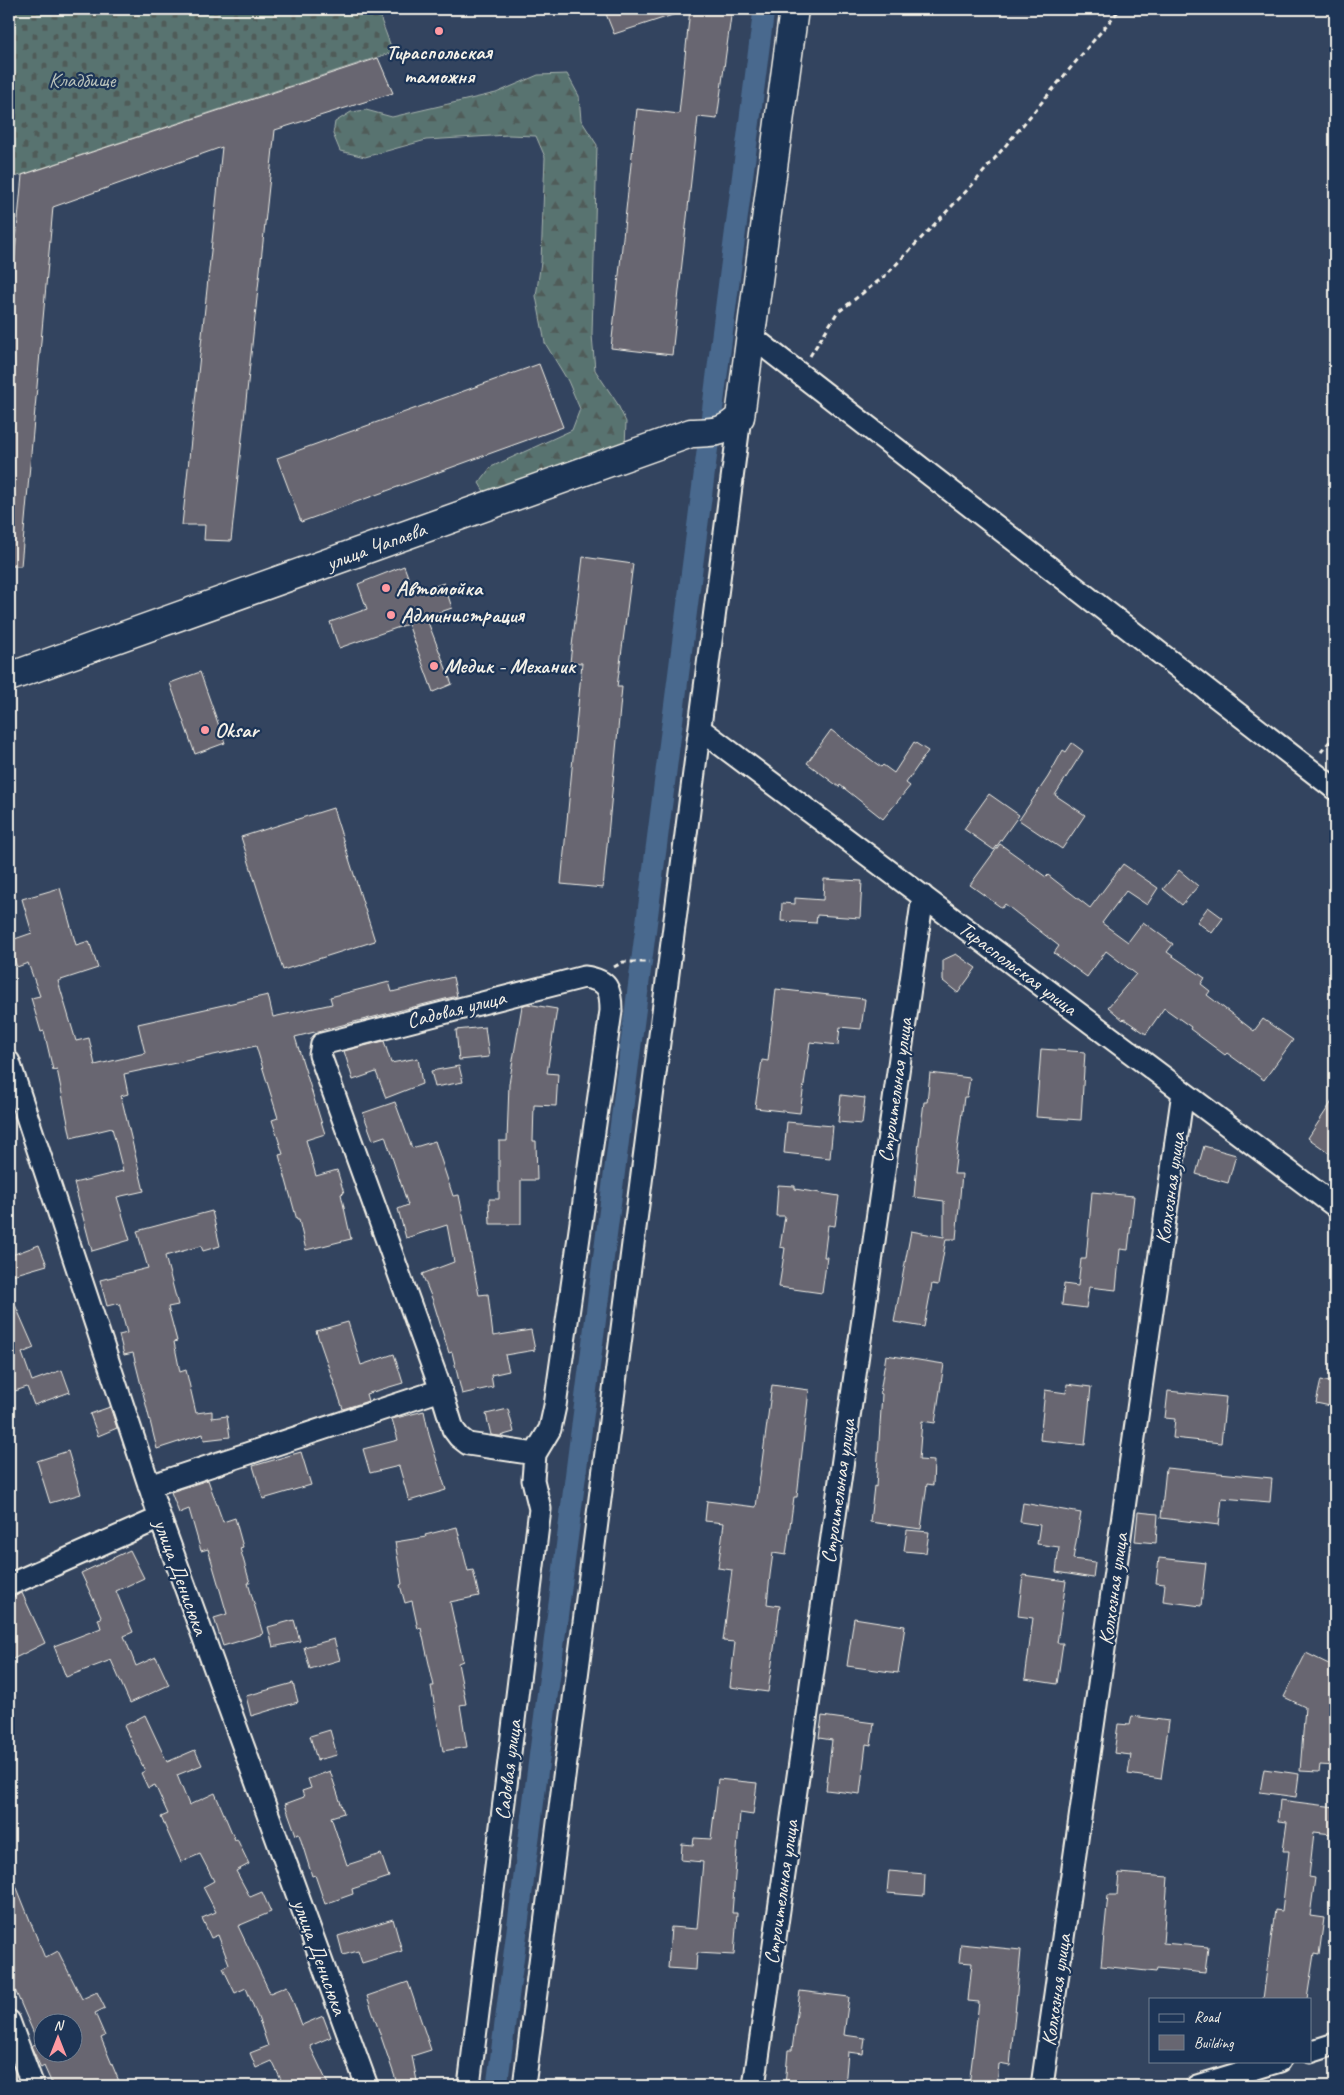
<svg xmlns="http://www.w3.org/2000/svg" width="1344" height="2095" viewBox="0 0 1344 2095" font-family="Caveat,sans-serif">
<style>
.forest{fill:url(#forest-firs);stroke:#a6b2ac}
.cemetery{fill:url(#cemetery-stones);stroke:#a6b2ac}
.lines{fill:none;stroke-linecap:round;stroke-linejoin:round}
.canal{stroke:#48698e;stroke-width:21}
.building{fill:#676671;stroke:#f4f1e8;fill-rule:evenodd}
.minor-casing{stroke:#f4f1e8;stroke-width:25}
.tertiary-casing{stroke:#f4f1e8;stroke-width:31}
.path{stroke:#f4f1e8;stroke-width:3;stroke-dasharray:5 4;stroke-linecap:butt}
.minor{stroke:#1d3557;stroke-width:21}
.tertiary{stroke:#1d3557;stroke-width:28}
.poi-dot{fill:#ff9aa2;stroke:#1d3557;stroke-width:2}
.labels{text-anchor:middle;stroke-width:4.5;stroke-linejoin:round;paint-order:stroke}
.poi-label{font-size:21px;font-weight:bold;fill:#f4f1e8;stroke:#1d3557;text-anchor:start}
.park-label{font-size:21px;fill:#b6bfb8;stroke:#1d3557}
.street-label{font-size:21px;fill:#f4f1e8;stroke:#1d3557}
</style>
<defs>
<pattern id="forest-firs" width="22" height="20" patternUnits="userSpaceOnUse" patternTransform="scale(1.25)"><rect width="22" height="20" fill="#587370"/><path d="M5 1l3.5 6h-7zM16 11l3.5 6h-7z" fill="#505b59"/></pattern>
<pattern id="cemetery-stones" width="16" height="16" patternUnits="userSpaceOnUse" patternTransform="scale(1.25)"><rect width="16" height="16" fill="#587370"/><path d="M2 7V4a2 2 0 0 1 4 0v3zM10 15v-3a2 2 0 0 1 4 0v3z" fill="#505b59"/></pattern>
</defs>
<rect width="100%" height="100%" fill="#33445f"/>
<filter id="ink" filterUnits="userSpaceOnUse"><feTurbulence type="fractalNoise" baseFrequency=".02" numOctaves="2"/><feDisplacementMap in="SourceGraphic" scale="10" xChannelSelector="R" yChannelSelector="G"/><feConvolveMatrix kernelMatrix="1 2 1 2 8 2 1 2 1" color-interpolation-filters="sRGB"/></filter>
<g filter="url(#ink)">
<!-- forest -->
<path class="forest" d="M 567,74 L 579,96 L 581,120 L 597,145 L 592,335 L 595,370 L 617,403 L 626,422 L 625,447 L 488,498 L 479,483 L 491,467 L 572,430 L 580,409 L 568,381 L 545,343 L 536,296 L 541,262 L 545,157 L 536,136 L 508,135 L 426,140 L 365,157 L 340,151 L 333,134 L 335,122 L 351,112 L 366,110 L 392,117 L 496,93 L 538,75 Z"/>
<!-- cemetery -->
<path class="cemetery" d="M 9,9 L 377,9 L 393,52 L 9,179 Z"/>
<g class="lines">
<!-- canal -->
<path class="canal" d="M 497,2086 L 764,9"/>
</g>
<!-- building -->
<path class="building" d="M 604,9 L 681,9 L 682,12 L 614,34 Z
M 690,9 L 732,9 L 717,119 L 698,117 L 672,355 L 611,348 L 637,109 L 679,114 Z
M 378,58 L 393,93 L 275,130 L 231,541 L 204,540 L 205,525 L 182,525 L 222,147 L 53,207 L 21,566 L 9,566 L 9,320 L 22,175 Z
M 539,364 L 563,427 L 301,522 L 277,458 Z
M 583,557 L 633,564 L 617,687 L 622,687 L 603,888 L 561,884 L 582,663 L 570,662 Z
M 404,566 L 414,593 L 444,583 L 452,608 L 426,617 L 452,684 L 433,692 L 408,624 L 339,648 L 330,622 L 367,609 L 358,584 Z
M 200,672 L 225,743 L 195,754 L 170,683 Z
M 831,730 L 881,767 L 883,765 L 894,773 L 914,742 L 928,751 L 906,783 L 910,786 L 883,819 L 840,785 L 839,787 L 807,763 Z
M 1072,743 L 1083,751 L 1055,795 L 1085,815 L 1062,849 L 1019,820 L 1048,777 L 1063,750 L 1066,752 Z
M 989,794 L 1019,815 L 994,850 L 964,829 Z
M 333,808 L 375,941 L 283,970 L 241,837 Z
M 1000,844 L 1046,877 L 1048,875 L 1090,908 L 1123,864 L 1158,888 L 1147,905 L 1126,891 L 1102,923 L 1128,942 L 1143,922 L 1173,944 L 1167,952 L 1205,978 L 1201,984 L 1210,991 L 1207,995 L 1254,1031 L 1263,1019 L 1293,1040 L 1264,1080 L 1227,1053 L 1225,1055 L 1190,1029 L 1191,1027 L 1164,1008 L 1146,1034 L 1124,1019 L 1123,1020 L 1108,1007 L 1136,974 L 1106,951 L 1087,977 L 1054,953 L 1059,946 L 1005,904 L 1002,908 L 970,885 Z
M 1179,870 L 1198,886 L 1182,905 L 1163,889 Z
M 824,879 L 862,881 L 860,918 L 817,915 L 816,923 L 781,921 L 782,903 L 795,904 L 795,898 L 823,900 Z
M 60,888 L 76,945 L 89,941 L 98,968 L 58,981 L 76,1041 L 89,1038 L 95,1065 L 145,1053 L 138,1024 L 268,995 L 273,1017 L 332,1004 L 330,997 L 389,982 L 392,992 L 453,977 L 457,996 L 295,1037 L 325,1134 L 306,1140 L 316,1176 L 337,1170 L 344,1193 L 341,1194 L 351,1239 L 306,1250 L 299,1220 L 297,1220 L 279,1155 L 283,1154 L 272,1120 L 278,1118 L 256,1046 L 124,1074 L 128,1094 L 121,1096 L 144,1191 L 117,1197 L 130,1240 L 92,1251 L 74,1183 L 123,1171 L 112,1128 L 71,1138 L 57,1069 L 53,1070 L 44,1031 L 41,1032 L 31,998 L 40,996 L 28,963 L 17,967 L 9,945 L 9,941 L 32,933 L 22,899 Z
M 1208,907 L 1223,918 L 1212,933 L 1197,922 Z
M 956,954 L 976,968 L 958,993 L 943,981 L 943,960 Z
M 776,989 L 865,999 L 861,1029 L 840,1027 L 838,1045 L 810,1042 L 800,1113 L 755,1108 L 762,1060 L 768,1061 Z
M 527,1004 L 557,1009 L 547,1073 L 558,1074 L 556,1106 L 534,1105 L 533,1141 L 536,1141 L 537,1180 L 521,1180 L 521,1224 L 490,1224 L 489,1199 L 499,1199 L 499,1141 L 507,1141 L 509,1084 L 522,1006 Z
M 485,1027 L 489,1057 L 459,1060 L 456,1030 Z
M 384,1041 L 391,1063 L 418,1058 L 422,1084 L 386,1098 L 376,1072 L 353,1080 L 344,1051 Z
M 1041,1049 L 1085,1052 L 1081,1120 L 1036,1117 Z
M 459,1066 L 463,1082 L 435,1087 L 431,1071 Z
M 930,1073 L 970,1078 L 967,1097 L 964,1097 L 954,1174 L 962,1174 L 956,1239 L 946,1239 L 938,1285 L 932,1284 L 924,1327 L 894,1322 L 911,1231 L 944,1237 L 944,1201 L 914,1197 L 919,1142 L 924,1102 L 927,1102 Z
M 841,1095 L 865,1098 L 862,1124 L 838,1122 Z
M 1335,1097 L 1335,1157 L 1308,1138 Z
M 395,1102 L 412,1148 L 435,1141 L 453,1196 L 459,1195 L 479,1295 L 488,1294 L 493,1336 L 531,1330 L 535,1350 L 505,1355 L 509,1371 L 491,1375 L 493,1387 L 462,1394 L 452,1352 L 449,1353 L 433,1301 L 422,1274 L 454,1262 L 447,1225 L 406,1238 L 398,1209 L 408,1205 L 385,1136 L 373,1140 L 363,1113 Z
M 787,1122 L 833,1126 L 830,1158 L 784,1153 Z
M 1204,1146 L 1236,1155 L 1228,1183 L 1196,1174 Z
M 778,1185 L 795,1186 L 795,1189 L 839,1196 L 835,1226 L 828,1225 L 824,1257 L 827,1257 L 822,1293 L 779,1287 L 785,1248 L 780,1247 L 785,1216 L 776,1216 Z
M 1092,1192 L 1134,1196 L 1128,1250 L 1120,1249 L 1116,1290 L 1089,1287 L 1086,1308 L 1062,1305 L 1064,1284 L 1078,1286 L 1081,1259 L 1086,1259 Z
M 212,1211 L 220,1246 L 203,1251 L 201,1246 L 165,1256 L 178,1305 L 168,1307 L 177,1341 L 174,1342 L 180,1372 L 186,1370 L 196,1413 L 212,1411 L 212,1418 L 227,1416 L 230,1437 L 204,1440 L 203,1434 L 157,1449 L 133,1353 L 124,1355 L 119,1335 L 127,1333 L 119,1303 L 107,1306 L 100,1280 L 148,1268 L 137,1231 Z
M 39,1245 L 47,1265 L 9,1276 L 9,1256 Z
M 9,1291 L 34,1348 L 22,1353 L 32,1381 L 62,1370 L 70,1392 L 34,1405 L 27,1387 L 9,1393 Z
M 348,1322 L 361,1365 L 394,1354 L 403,1383 L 366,1394 L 368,1401 L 343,1409 L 316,1331 Z
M 886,1355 L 944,1364 L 935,1423 L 922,1421 L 919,1460 L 934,1461 L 933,1485 L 927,1484 L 921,1529 L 870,1522 L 874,1486 L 876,1487 L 882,1394 L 880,1393 Z
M 1321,1380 L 1335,1383 L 1335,1407 L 1316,1403 Z
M 1067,1384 L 1091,1387 L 1085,1445 L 1040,1440 L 1045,1390 L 1066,1393 Z
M 772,1385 L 809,1390 L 797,1497 L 794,1497 L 786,1555 L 773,1553 L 770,1575 L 767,1604 L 780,1606 L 768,1692 L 730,1687 L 735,1642 L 723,1641 L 732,1570 L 718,1568 L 724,1523 L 705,1521 L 707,1501 L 756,1507 Z
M 1168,1391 L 1226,1397 L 1221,1443 L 1173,1438 L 1175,1419 L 1165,1418 Z
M 110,1407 L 117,1428 L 98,1436 L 90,1414 Z
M 508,1409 L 514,1432 L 500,1436 L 491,1435 L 486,1414 Z
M 424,1411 L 429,1435 L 446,1490 L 409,1501 L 399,1466 L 370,1473 L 363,1449 L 398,1440 L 392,1419 Z
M 68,1451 L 81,1494 L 50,1503 L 37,1461 Z
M 301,1452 L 311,1485 L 263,1499 L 253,1466 Z
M 1166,1468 L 1272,1478 L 1270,1502 L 1222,1498 L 1219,1525 L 1161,1518 Z
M 208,1480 L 223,1522 L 235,1518 L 243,1547 L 240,1548 L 250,1583 L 248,1583 L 263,1634 L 223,1646 L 214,1618 L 227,1614 L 208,1549 L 201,1551 L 189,1509 L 179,1513 L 171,1492 Z
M 1023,1503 L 1081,1513 L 1073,1559 L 1095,1562 L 1093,1578 L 1056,1572 L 1059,1547 L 1037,1544 L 1040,1525 L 1020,1522 Z
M 1138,1512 L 1158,1514 L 1156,1543 L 1135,1541 Z
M 457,1527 L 468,1571 L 473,1570 L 479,1596 L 450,1602 L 463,1661 L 458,1663 L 466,1704 L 460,1705 L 467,1747 L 443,1751 L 431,1686 L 434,1686 L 421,1628 L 418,1629 L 412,1601 L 405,1603 L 400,1585 L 402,1584 L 395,1542 L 426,1537 L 425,1535 Z
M 907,1530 L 929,1532 L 926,1553 L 904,1551 Z
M 130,1550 L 144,1578 L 116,1591 L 133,1632 L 124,1636 L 136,1666 L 156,1657 L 169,1685 L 130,1703 L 111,1660 L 66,1677 L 54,1646 L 101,1628 L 98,1619 L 102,1618 L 81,1573 Z
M 1159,1558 L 1206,1563 L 1201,1606 L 1163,1601 L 1165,1584 L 1156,1583 Z
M 1023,1575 L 1066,1581 L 1057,1643 L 1063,1643 L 1057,1684 L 1025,1679 L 1033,1618 L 1018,1616 Z
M 22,1593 L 45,1643 L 9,1661 L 9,1599 Z
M 854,1618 L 905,1626 L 898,1673 L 847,1666 Z
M 294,1620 L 300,1641 L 273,1647 L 268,1627 Z
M 334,1639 L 340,1660 L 310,1669 L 304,1647 Z
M 1306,1653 L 1335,1667 L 1335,1766 L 1320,1765 L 1319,1772 L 1300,1771 L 1305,1707 L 1284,1697 Z
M 293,1683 L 298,1702 L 251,1716 L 246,1696 Z
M 145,1715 L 167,1762 L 195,1750 L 202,1765 L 177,1775 L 189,1805 L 215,1793 L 235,1840 L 237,1839 L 249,1864 L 236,1871 L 250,1897 L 262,1892 L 271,1912 L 238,1926 L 270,1993 L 287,1986 L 302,2025 L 323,2016 L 331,2037 L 310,2046 L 329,2086 L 284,2086 L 272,2061 L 256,2068 L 250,2053 L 268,2046 L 261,2025 L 246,1988 L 235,1993 L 223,1968 L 229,1964 L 218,1935 L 211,1938 L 202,1918 L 216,1912 L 203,1887 L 214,1881 L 200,1854 L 181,1862 L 161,1817 L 168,1814 L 155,1785 L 148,1788 L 141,1773 L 145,1771 L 124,1726 Z
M 822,1716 L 874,1723 L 871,1745 L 866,1744 L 860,1794 L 826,1790 L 832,1740 L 819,1738 Z
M 1132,1716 L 1169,1721 L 1161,1779 L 1128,1774 L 1131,1755 L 1114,1753 L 1118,1724 L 1130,1725 Z
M 330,1730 L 337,1755 L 317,1760 L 310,1736 Z
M 1264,1769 L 1299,1774 L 1296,1797 L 1260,1792 Z
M 330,1771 L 344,1813 L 331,1817 L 347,1865 L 381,1854 L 389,1877 L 352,1889 L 353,1894 L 325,1904 L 315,1875 L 312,1876 L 299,1834 L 296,1835 L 285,1804 L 304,1797 L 302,1791 L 311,1788 L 308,1779 Z
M 718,1779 L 757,1783 L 753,1815 L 740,1813 L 732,1913 L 737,1913 L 734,1955 L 697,1953 L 696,1970 L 668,1968 L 671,1927 L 697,1929 L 703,1862 L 681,1860 L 682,1844 L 693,1845 L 694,1838 L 711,1839 Z
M 1280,1800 L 1335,1807 L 1332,1834 L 1314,1832 L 1309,1877 L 1315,1878 L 1310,1916 L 1324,1918 L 1319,1955 L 1314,1954 L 1307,1999 L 1263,1999 L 1275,1910 L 1282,1911 L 1289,1851 L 1283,1851 L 1287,1822 L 1278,1821 Z
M 9,1868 L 45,1958 L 58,1951 L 82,1999 L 97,1992 L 105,2008 L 95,2013 L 105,2036 L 101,2038 L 121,2086 L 53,2086 L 44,2066 L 41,2068 L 31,2046 L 38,2043 L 9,1976 ZM 42,2022 L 72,2022 L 72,2052 L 42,2052 Z
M 889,1871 L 925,1874 L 924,1896 L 887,1893 Z
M 1119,1873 L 1168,1877 L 1163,1943 L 1208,1947 L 1205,1973 L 1157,1968 L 1156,1972 L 1101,1966 L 1108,1895 L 1117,1895 Z
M 393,1919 L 402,1951 L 362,1963 L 358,1951 L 343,1955 L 338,1936 Z
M 961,1944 L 1021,1950 L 1010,2066 L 999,2064 L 997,2086 L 969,2086 L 979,2002 L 968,2001 L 972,1963 L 959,1962 Z
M 408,1982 L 431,2050 L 412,2056 L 418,2086 L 398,2086 L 367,1996 Z
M 800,1991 L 849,1997 L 844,2035 L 865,2038 L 863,2054 L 848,2052 L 845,2086 L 785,2086 L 788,2050 L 792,2050 Z"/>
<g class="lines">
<defs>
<path id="minor" d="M 751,336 L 1335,789
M 700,729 L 1335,1206
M 9,1062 L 160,1518 L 367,2086
M 149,1486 L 441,1390
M 9,1585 L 160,1518
M 9,2021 L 33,2086
M 1310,2052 L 1335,2044
M 469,2086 L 540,1509 L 533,1480 L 535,1454 L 550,1429 L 555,1406 L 611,1011 C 611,989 608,980 584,977 L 322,1044 L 320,1055 L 441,1390 L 453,1429 L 459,1437 L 468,1444 L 535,1454
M 524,2086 L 740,417
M 754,2086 L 923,896
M 1042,2086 L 1183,1092
M 1197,2086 L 1280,2061"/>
<path id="tertiary" d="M 9,677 L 691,433 C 714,432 723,434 740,417 L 794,9"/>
</defs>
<!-- minor casing -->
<use href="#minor" class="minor-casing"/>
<!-- tertiary casing -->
<use href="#tertiary" class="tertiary-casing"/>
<!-- path -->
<path class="path" d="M 810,356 L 837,313 L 886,275 L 975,182 L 1120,9
M 1321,752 L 1335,735
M 614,967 L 623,962 L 649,962"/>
<!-- minor -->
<use href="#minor" class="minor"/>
<!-- tertiary -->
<use href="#tertiary" class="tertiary"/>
</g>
</g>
<!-- markers -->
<g class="poi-dot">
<circle cx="439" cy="31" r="5"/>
<circle cx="386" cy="588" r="5"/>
<circle cx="391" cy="615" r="5"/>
<circle cx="434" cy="666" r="5"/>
<circle cx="205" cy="730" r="5"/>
</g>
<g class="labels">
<!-- poi labels -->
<g class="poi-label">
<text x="439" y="59" text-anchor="middle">Тираспольская<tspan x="439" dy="24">таможня</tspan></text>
<text x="396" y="595">Автомойка</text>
<text x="401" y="622">Администрация</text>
<text x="444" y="673">Медик - Механик</text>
<text x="215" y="737">Oksar</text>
</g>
<!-- park labels -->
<g class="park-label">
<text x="82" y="87">Кладбище</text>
</g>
<!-- street labels -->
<g class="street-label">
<text transform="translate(376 546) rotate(-20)" y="7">улица Чапаева</text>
<text transform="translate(1018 968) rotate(37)" y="7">Тираспольская улица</text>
<text transform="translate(456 1009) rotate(-14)" y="7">Садовая улица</text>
<text transform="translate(895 1090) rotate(-82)" y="7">Строительная улица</text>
<text transform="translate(1170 1188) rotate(-82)" y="7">Колхозная улица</text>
<text transform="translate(838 1491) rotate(-82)" y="7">Строительная улица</text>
<text transform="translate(181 1577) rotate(70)" y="7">улица Денисюка</text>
<text transform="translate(1113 1589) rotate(-82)" y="7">Колхозная улица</text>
<text transform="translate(508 1770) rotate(-83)" y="7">Садовая улица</text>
<text transform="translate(781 1892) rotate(-82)" y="7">Строительная улица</text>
<text transform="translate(320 1957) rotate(70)" y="7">улица Денисюка</text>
<text transform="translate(1056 1990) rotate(-82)" y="7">Колхозная улица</text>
</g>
</g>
<!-- margin -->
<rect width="1344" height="2095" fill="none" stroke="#1d3557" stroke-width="30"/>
<rect x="15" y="15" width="1314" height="2065" fill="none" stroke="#f4f1e8" stroke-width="2" filter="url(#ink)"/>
<!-- legend -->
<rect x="1149" y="1998" width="162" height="65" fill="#1d3557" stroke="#738091"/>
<rect x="1159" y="2014" width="25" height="8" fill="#1d3557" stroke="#738091"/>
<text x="1194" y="2022" font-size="15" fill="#f4f1e8">Road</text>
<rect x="1159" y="2035" width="25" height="15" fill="#676671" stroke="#738091"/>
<text x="1194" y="2048" font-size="15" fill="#f4f1e8">Building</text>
<!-- north arrow -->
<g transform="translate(58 2038)"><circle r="24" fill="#1d3557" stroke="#738091"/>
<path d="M0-4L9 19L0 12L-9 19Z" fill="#ff9aa2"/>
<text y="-8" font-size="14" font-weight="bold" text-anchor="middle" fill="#f4f1e8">N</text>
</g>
</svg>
